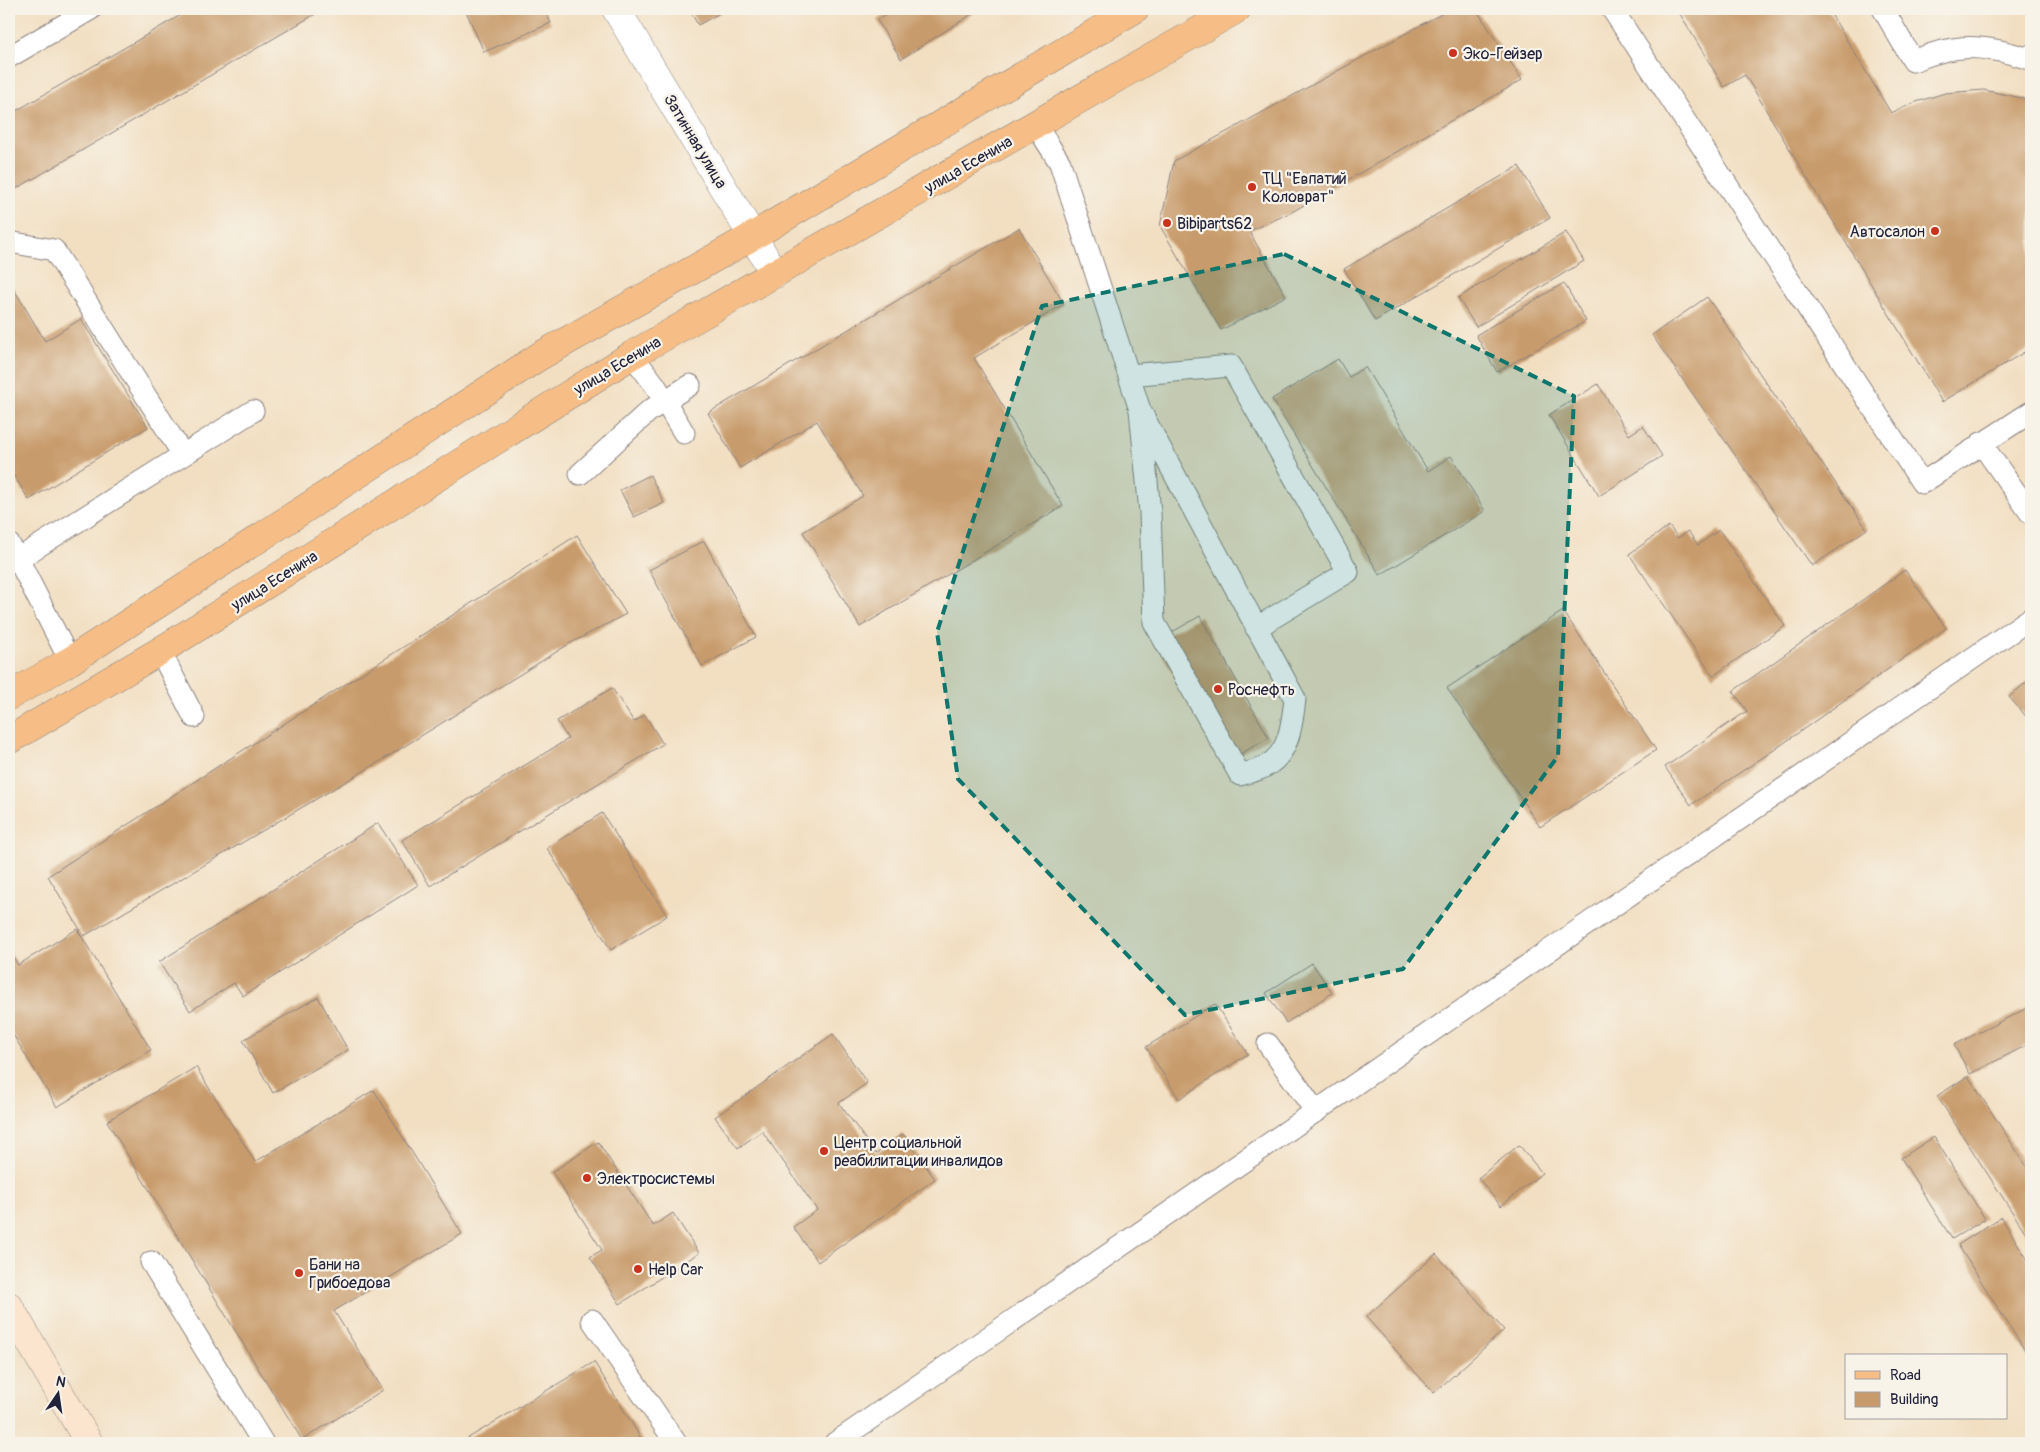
<svg xmlns="http://www.w3.org/2000/svg" width="2040" height="1452" viewBox="0 0 2040 1452" font-family="Pangolin,sans-serif">
<style>
.building{fill:#c89b6c}
.lines{fill:none;stroke-linecap:round;stroke-linejoin:round}
.service-casing{stroke:#8a807e;stroke-width:23}
.minor-casing{stroke:#8a807e;stroke-width:29}
.secondary-casing{stroke:#8a807e;stroke-width:29}
.primary-casing{stroke:#8a807e;stroke-width:29}
.service{stroke:#fff;stroke-width:21}
.minor{stroke:#fff;stroke-width:28}
.secondary{stroke:#fbe5cf;stroke-width:28}
.primary{stroke:#f6be86;stroke-width:28}
.marked{fill:#0f766e;fill-opacity:0.2;stroke:#0f766e;stroke-width:4;stroke-dasharray:10 6;stroke-linejoin:round}
.poi-dot{fill:#c8321e;stroke:#f7f3e8;stroke-width:2}
.labels{text-anchor:middle;stroke-width:4.5;stroke-linejoin:round;paint-order:stroke}
.poi-label{font-size:16px;fill:#22223b;stroke:#f7f3e8;text-anchor:start}
.street-label{font-size:16px;fill:#22223b;stroke:#f7f3e8}
</style>
<rect width="100%" height="100%" fill="#f7f3e8"/>
<filter id="ink" filterUnits="userSpaceOnUse"><feTurbulence type="fractalNoise" baseFrequency=".02" numOctaves="2"/><feDisplacementMap in="SourceGraphic" scale="10" xChannelSelector="R" yChannelSelector="G"/><feConvolveMatrix kernelMatrix="1 2 1 2 8 2 1 2 1" color-interpolation-filters="sRGB"/></filter>
<filter id="wash" filterUnits="userSpaceOnUse"><feTurbulence type="fractalNoise" baseFrequency=".0096" numOctaves="4" result="noise"/><feDisplacementMap in="SourceGraphic" scale="20" xChannelSelector="R" yChannelSelector="G"/><feGaussianBlur stdDeviation="1.12" result="paint"/><feColorMatrix in="noise" values="0 0 0 0 0 0 0 0 0 0 0 0 0 0 0 0 0 1.4 0 .05"/><feComposite in="paint" operator="in"/></filter>
<g filter="url(#wash)">
<rect width="100%" height="100%" fill="#f2dfc2"/>
<g id="blocks">
<!-- building -->
<path class="building" d="M 191,9 L 324,9 L 9,193 L 9,115 Z
M 465,9 L 544,9 L 551,23 L 484,52 Z
M 689,9 L 727,9 L 698,25 Z
M 895,9 L 980,9 L 901,59 L 877,20 Z
M 1450,9 L 1476,9 L 1522,80 L 1290,213 L 1249,231 L 1286,296 L 1221,330 L 1160,226 L 1174,161 Z
M 1677,9 L 1828,9 L 1891,113 L 1916,102 L 1945,93 L 1984,90 L 2031,100 L 2031,348 L 1942,402 L 1745,75 L 1724,87 Z
M 1519,166 L 1550,218 L 1375,321 L 1344,269 Z
M 1019,228 L 1064,304 L 974,358 L 1063,506 L 860,627 L 803,532 L 863,496 L 817,421 L 740,468 L 708,413 Z
M 1566,232 L 1584,261 L 1476,327 L 1458,298 Z
M 9,281 L 45,341 L 81,319 L 148,427 L 29,500 L 9,468 Z
M 1564,283 L 1586,321 L 1497,372 L 1476,335 Z
M 1707,297 L 1867,529 L 1812,566 L 1652,335 Z
M 1338,359 L 1349,377 L 1365,367 L 1428,471 L 1451,456 L 1485,511 L 1380,575 L 1272,399 Z
M 1598,384 L 1629,435 L 1643,426 L 1662,456 L 1599,496 L 1549,415 Z
M 650,475 L 664,503 L 634,517 L 620,490 Z
M 1669,526 L 1678,538 L 1688,531 L 1698,545 L 1719,530 L 1785,626 L 1713,676 L 1629,554 Z
M 577,535 L 626,614 L 569,644 L 379,762 L 84,936 L 48,876 Z
M 704,541 L 756,637 L 702,666 L 649,570 Z
M 1905,570 L 1946,628 L 1774,750 L 1691,805 L 1665,767 L 1747,711 L 1733,691 Z
M 1563,611 L 1656,750 L 1540,827 L 1447,688 Z
M 1200,616 L 1269,738 L 1224,763 L 1155,642 Z
M 2031,678 L 2031,722 L 2009,697 Z
M 612,688 L 634,722 L 645,715 L 663,744 L 430,886 L 402,840 L 568,739 L 557,721 Z
M 602,813 L 667,916 L 611,950 L 547,848 Z
M 378,823 L 418,885 L 243,996 L 234,983 L 190,1011 L 159,962 Z
M 77,929 L 151,1050 L 57,1107 L 9,1028 L 9,950 L 18,965 Z
M 1312,963 L 1332,993 L 1286,1023 L 1266,993 Z
M 318,997 L 348,1050 L 273,1093 L 243,1040 Z
M 1215,1004 L 1248,1054 L 1179,1099 L 1146,1047 Z
M 2031,1006 L 2031,1043 L 1970,1074 L 1954,1045 Z
M 833,1034 L 867,1083 L 839,1103 L 876,1154 L 903,1134 L 935,1179 L 818,1262 L 793,1227 L 817,1210 L 762,1131 L 738,1148 L 715,1117 Z
M 196,1067 L 255,1162 L 374,1090 L 462,1234 L 334,1311 L 383,1390 L 302,1440 L 107,1121 Z
M 1968,1076 L 2031,1173 L 2031,1241 L 1937,1096 Z
M 1934,1137 L 1985,1219 L 1952,1239 L 1901,1158 Z
M 598,1142 L 653,1226 L 673,1213 L 699,1253 L 620,1304 L 590,1257 L 602,1250 L 552,1172 Z
M 1519,1145 L 1542,1173 L 1501,1206 L 1478,1178 Z
M 2001,1217 L 2031,1265 L 2031,1360 L 1958,1245 Z
M 1436,1254 L 1504,1330 L 1434,1393 L 1366,1317 Z
M 594,1362 L 644,1443 L 460,1443 Z"/>
</g>
</g>
<g filter="url(#ink)">
<use href="#blocks" fill-opacity="0" stroke="#8a807e" stroke-width="1"/>
<g class="lines">
<defs>
<path id="service" d="M 1612,9 L 1922,483 L 2031,412
M 1883,9 L 1913,61 C 1956,43 1982,44 2026,58 L 2031,55
M 9,57 L 91,9
M 1036,125 L 1060,163 L 1140,410 L 1150,512 L 1154,622 L 1240,775 C 1248,772 1259,771 1266,766 C 1290,753 1292,723 1295,699 L 1140,410
M 9,242 L 54,250 L 183,455 L 253,411
M 632,355 L 655,385 L 684,433
M 1129,375 L 1231,366 L 1348,572 L 1256,628
M 1981,443 L 2031,514
M 580,474 L 649,411 L 690,385
M 9,544 L 18,559
M 160,651 L 194,717
M 70,661 L 18,559 L 183,455
M 1268,1044 L 1316,1112
M 151,1262 L 263,1443
M 592,1320 L 676,1443
M 835,1443 L 2031,618"/>
<path id="minor" d="M 616,9 L 775,274"/>
<path id="secondary" d="M 9,1306 L 89,1443"/>
<path id="primary" d="M 9,696 L 70,661 L 540,356 L 753,236 L 1135,9
M 9,740 L 160,651 L 632,355 L 1237,9"/>
</defs>
<!-- service casing -->
<use href="#service" class="service-casing"/>
<!-- minor casing -->
<use href="#minor" class="minor-casing"/>
<!-- secondary casing -->
<use href="#secondary" class="secondary-casing"/>
<!-- primary casing -->
<use href="#primary" class="primary-casing"/>
<!-- service -->
<use href="#service" class="service"/>
<!-- minor -->
<use href="#minor" class="minor"/>
<!-- secondary -->
<use href="#secondary" class="secondary"/>
<!-- primary -->
<use href="#primary" class="primary"/>
</g>
</g>
<!-- marked area -->
<path class="marked" d="M 1284,254 L 1574,396 L 1558,756 L 1403,969 L 1185,1015 L 958,779 L 937,632 L 1042,306 Z"/>
<!-- markers -->
<g class="poi-dot">
<circle cx="1453" cy="53" r="5"/>
<circle cx="1252" cy="187" r="5"/>
<circle cx="1167" cy="223" r="5"/>
<circle cx="1935" cy="231" r="5"/>
<circle cx="1218" cy="689" r="5"/>
<circle cx="824" cy="1151" r="5"/>
<circle cx="587" cy="1178" r="5"/>
<circle cx="638" cy="1269" r="5"/>
<circle cx="299" cy="1273" r="5"/>
</g>
<g class="labels">
<!-- poi labels -->
<g class="poi-label">
<text x="1463" y="59">Эко-Гейзер</text>
<text x="1262" y="184">ТЦ "Евпатий<tspan x="1262" dy="18">Коловрат"</tspan></text>
<text x="1177" y="229">Bibiparts62</text>
<text x="1925" y="237" text-anchor="end">Автосалон</text>
<text x="1228" y="695">Роснефть</text>
<text x="834" y="1148">Центр социальной<tspan x="834" dy="18">реабилитации инвалидов</tspan></text>
<text x="597" y="1184">Электросистемы</text>
<text x="309" y="1270">Бани на<tspan x="309" dy="18">Грибоедова</tspan></text>
<text x="648" y="1275">Help Car</text>
</g>
<!-- street labels -->
<g class="street-label">
<text transform="translate(696 141) rotate(59)" y="6">Затинная улица</text>
<text transform="translate(968 164) rotate(-30)" y="6">улица Есенина</text>
<text transform="translate(617 365) rotate(-31)" y="6">улица Есенина</text>
<text transform="translate(274 580) rotate(-32)" y="6">улица Есенина</text>
</g>
</g>
<!-- margin -->
<rect width="2040" height="1452" fill="none" stroke="#f7f3e8" stroke-width="30"/>
<!-- legend -->
<rect x="1845" y="1354" width="162" height="65" fill="#f7f3e8" stroke="#a29fa3"/>
<rect x="1855" y="1371" width="25" height="8" fill="#f6be86" stroke="#a29fa3"/>
<text x="1890" y="1380" font-size="15" fill="#22223b">Road</text>
<rect x="1855" y="1392" width="25" height="15" fill="#c89b6c" stroke="#a29fa3"/>
<text x="1890" y="1404" font-size="15" fill="#22223b">Building</text>
<!-- north arrow -->
<g transform="translate(58 1394) rotate(13)" stroke="#f7f3e8" stroke-width="4" paint-order="stroke">
<path d="M0-4L9 19L0 12L-9 19Z" fill="#22223b"/>
<text y="-8" font-size="14" font-weight="bold" text-anchor="middle" fill="#22223b">N</text>
</g>
</svg>
